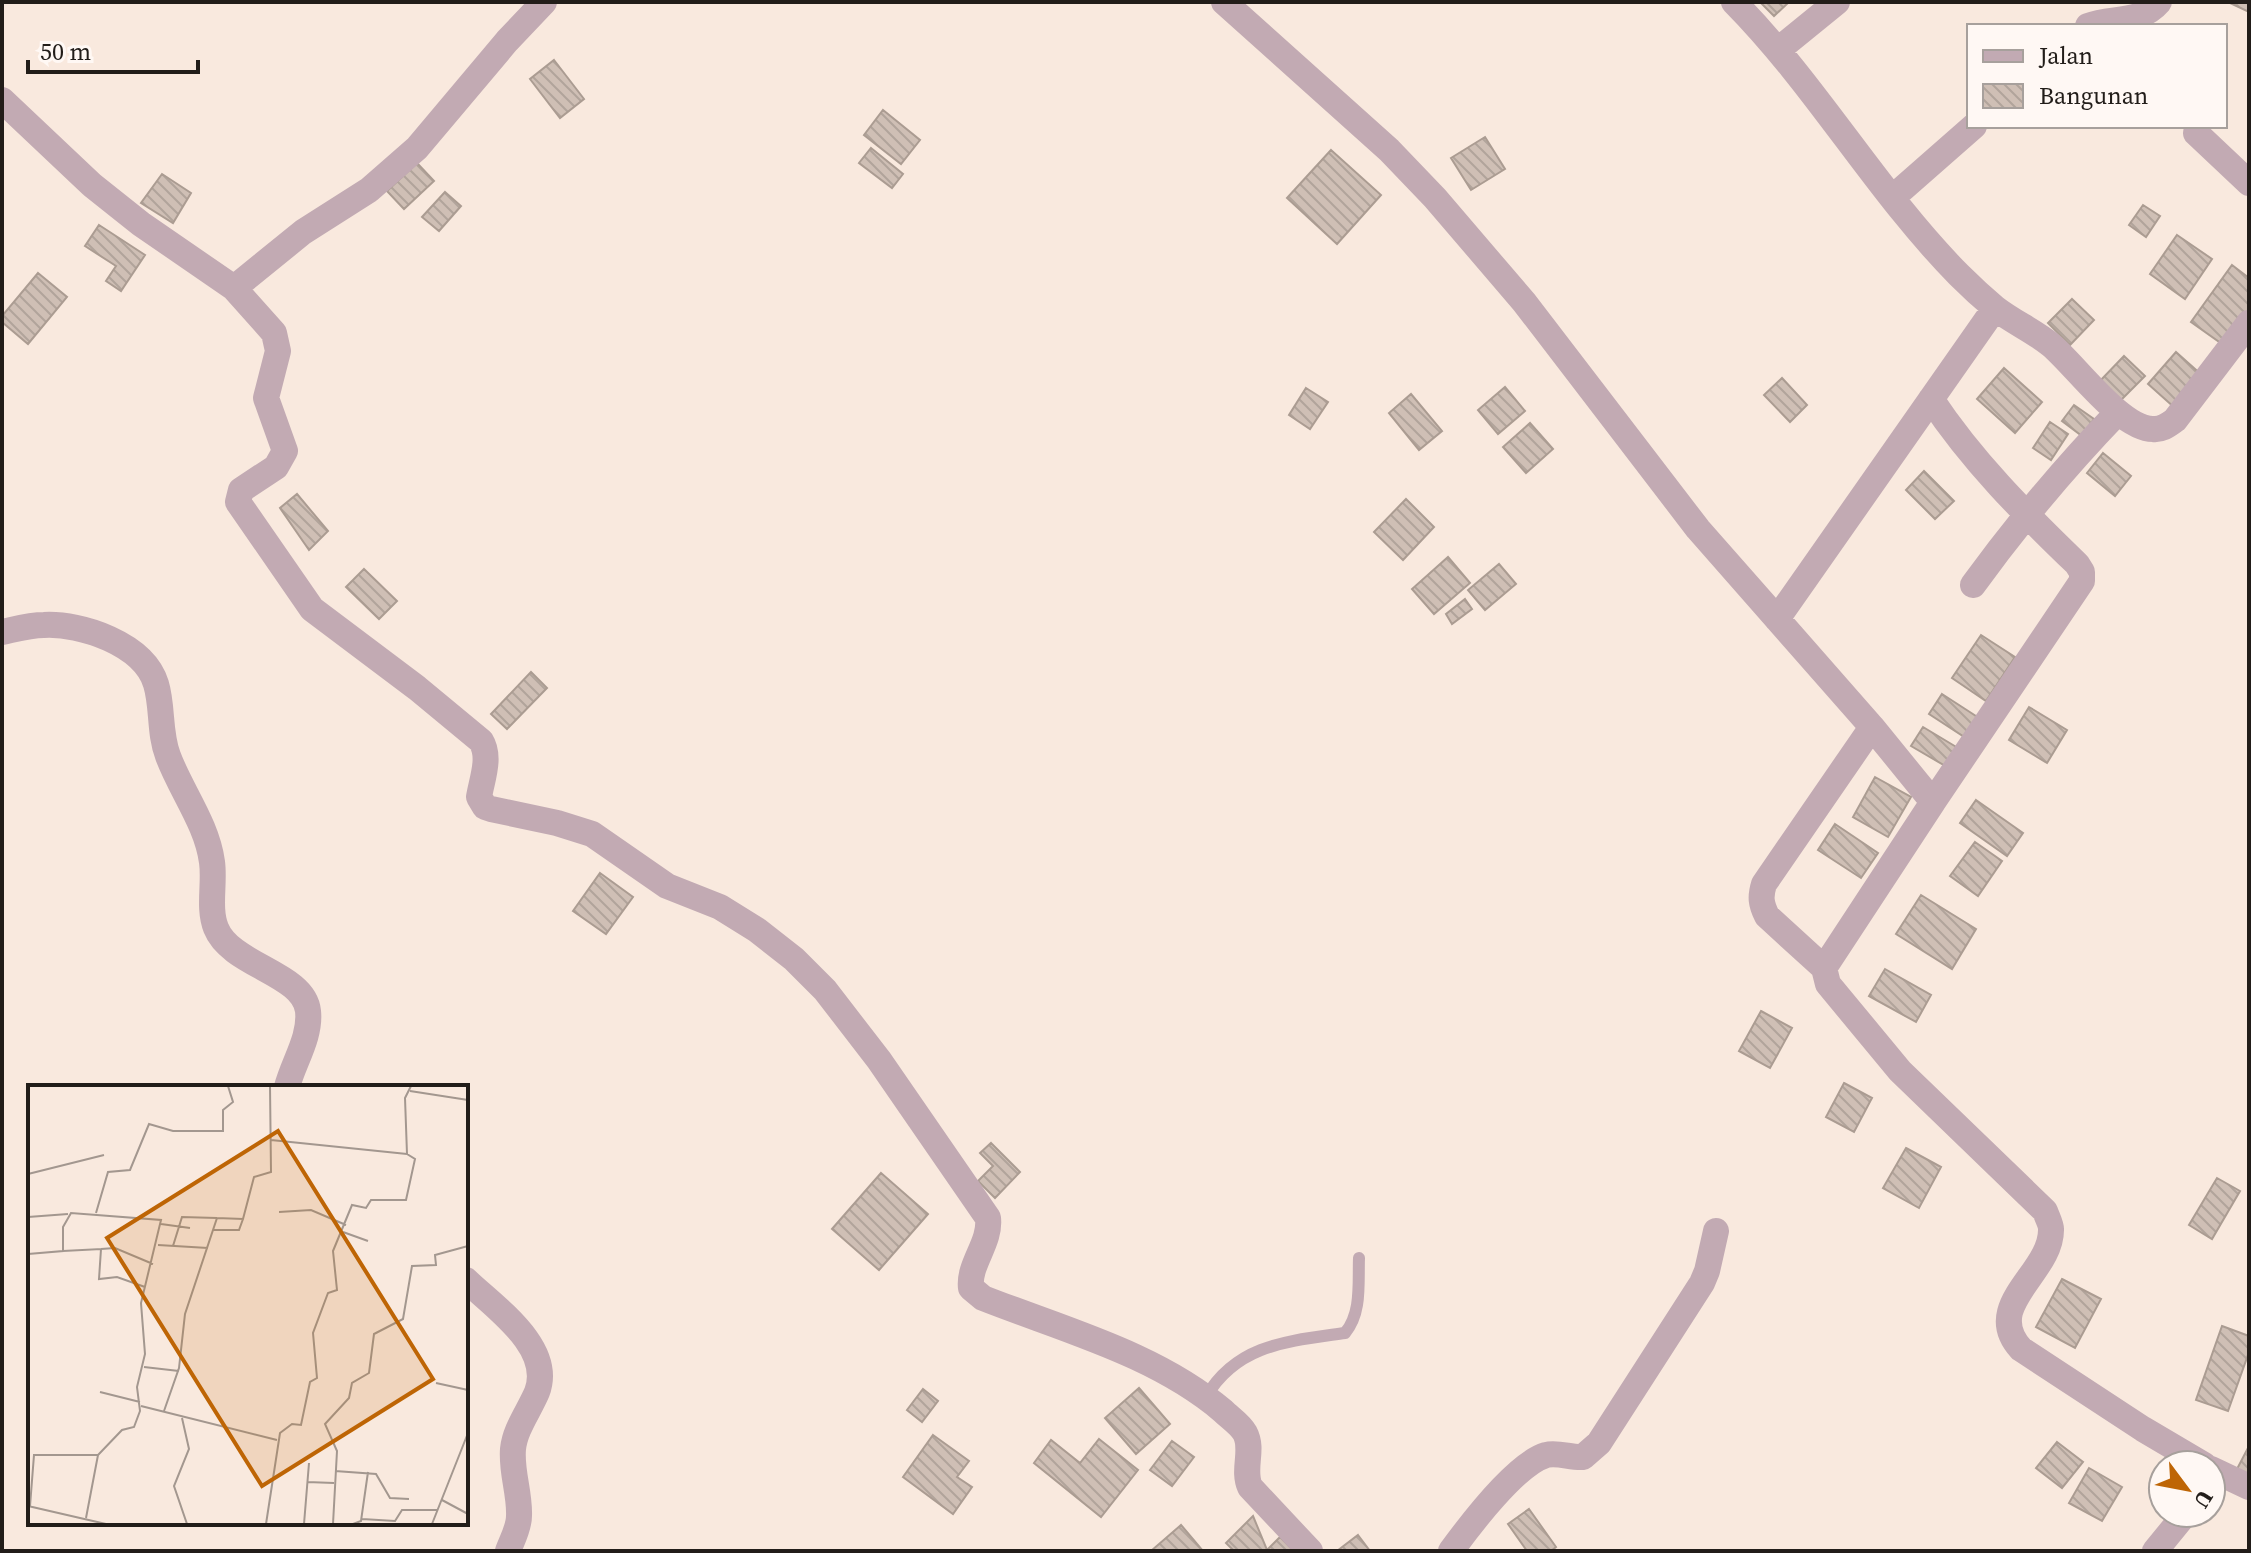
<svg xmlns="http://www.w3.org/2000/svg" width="2251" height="1553" viewBox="0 0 2251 1553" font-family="'Source Serif 4',serif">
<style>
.building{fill:url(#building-back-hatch);stroke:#ab9c92;stroke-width:2}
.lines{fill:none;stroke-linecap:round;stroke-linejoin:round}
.lane{stroke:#c2aab3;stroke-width:12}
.street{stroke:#c2aab3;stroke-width:26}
.inset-road{fill:none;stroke:#a3978f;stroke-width:2}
.view{fill:#be6505;fill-opacity:0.15;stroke:#be6505;stroke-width:4}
.inset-edge{fill:none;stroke:#221d19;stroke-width:4}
</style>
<defs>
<pattern id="building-back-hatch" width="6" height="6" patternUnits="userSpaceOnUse" patternTransform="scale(2)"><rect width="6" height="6" fill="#cfbfb5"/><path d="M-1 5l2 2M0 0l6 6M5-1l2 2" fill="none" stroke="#b1a49b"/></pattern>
</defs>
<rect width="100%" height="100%" fill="#f9e9de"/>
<!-- building -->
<path class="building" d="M 1760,2 L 1789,2 L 1774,16 Z
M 2228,2 L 2249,2 L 2249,12 Z
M 554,60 L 584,99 L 560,118 L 530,79 Z
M 883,110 L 920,140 L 901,164 L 864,135 Z
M 1485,137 L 1505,169 L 1471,190 L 1451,158 Z
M 871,148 L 903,174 L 892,188 L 859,163 Z
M 1331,150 L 1381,195 L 1337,244 L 1287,198 Z
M 417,163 L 434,181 L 404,209 L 387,191 Z
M 162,174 L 191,193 L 173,223 L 141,203 Z
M 445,192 L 461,206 L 439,231 L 422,217 Z
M 2143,205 L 2160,216 L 2146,237 L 2129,225 Z
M 99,225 L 145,255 L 121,291 L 106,281 L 116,266 L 85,246 Z
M 2177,235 L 2212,259 L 2185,299 L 2150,274 Z
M 2232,265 L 2249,278 L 2249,313 L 2225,346 L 2191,322 Z
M 38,273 L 67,297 L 28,344 L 2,322 L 2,316 Z
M 2072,299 L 2094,320 L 2070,345 L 2048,323 Z
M 2176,352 L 2203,376 L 2175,408 L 2148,384 Z
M 2124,356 L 2145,376 L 2118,403 L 2098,383 Z
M 2004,368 L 2042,402 L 2015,433 L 1977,399 Z
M 1782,378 L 1807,405 L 1790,422 L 1764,395 Z
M 1505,387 L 1525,411 L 1498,434 L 1478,410 Z
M 1306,388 L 1328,402 L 1310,429 L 1289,415 Z
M 1411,394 L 1442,431 L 1419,450 L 1389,413 Z
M 2074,405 L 2094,419 L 2082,436 L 2062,421 Z
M 2050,422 L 2068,434 L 2051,460 L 2033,448 Z
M 1530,423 L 1553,449 L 1526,473 L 1503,447 Z
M 2103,453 L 2131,476 L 2115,496 L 2087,473 Z
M 1924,471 L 1954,501 L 1935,519 L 1906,490 Z
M 297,494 L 328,531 L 309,550 L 280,508 Z
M 1406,499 L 1434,527 L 1403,560 L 1374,532 Z
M 1448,557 L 1470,583 L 1434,614 L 1412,589 Z
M 1499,564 L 1516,584 L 1485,610 L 1468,590 Z
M 364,569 L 397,601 L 379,619 L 346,587 Z
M 1465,599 L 1472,609 L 1452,624 L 1446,614 Z
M 1981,635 L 2015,657 L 1986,701 L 1952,678 Z
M 531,672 L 547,688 L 507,729 L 491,714 Z
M 1942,694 L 1979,718 L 1966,738 L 1929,714 Z
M 2029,707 L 2067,730 L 2047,763 L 2009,740 Z
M 1923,727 L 1958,748 L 1947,767 L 1911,746 Z
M 1875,777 L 1911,797 L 1888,837 L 1853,817 Z
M 1976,800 L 2023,833 L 2007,856 L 1960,823 Z
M 1835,824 L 1878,853 L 1861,878 L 1818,850 Z
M 1975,842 L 2002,861 L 1978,896 L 1950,876 Z
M 600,873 L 633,897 L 606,934 L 573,911 Z
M 1921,895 L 1976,929 L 1952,969 L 1896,934 Z
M 1885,969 L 1931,995 L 1916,1022 L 1869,996 Z
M 1761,1011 L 1792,1028 L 1770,1068 L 1739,1051 Z
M 1844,1083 L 1872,1098 L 1854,1132 L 1826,1117 Z
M 991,1143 L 1020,1172 L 995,1198 L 978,1181 L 993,1166 L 980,1153 Z
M 1906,1148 L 1941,1167 L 1919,1208 L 1883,1188 Z
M 881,1173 L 928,1214 L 879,1270 L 832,1229 Z
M 2217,1178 L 2240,1191 L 2212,1239 L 2189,1225 Z
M 2062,1279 L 2101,1299 L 2075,1348 L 2036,1327 Z
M 2222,1326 L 2249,1336 L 2249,1352 L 2228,1411 L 2196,1400 Z
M 1139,1388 L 1170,1424 L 1136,1454 L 1105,1418 Z
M 923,1389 L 938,1401 L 922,1422 L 907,1410 Z
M 933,1435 L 969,1461 L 957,1477 L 972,1487 L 953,1514 L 903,1477 Z
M 1099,1439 L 1138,1470 L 1101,1517 L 1034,1463 L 1051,1440 L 1080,1463 Z
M 1172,1441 L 1194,1457 L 1172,1486 L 1150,1470 Z
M 2057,1442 L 2083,1462 L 2062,1488 L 2036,1468 Z
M 2249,1446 L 2249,1475 L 2237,1469 Z
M 2089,1468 L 2122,1487 L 2102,1521 L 2069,1503 Z
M 1529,1509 L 1556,1547 L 1551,1551 L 1527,1551 L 1508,1524 Z
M 1253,1516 L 1267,1550 L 1280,1537 L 1294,1551 L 1234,1551 L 1226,1543 Z
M 1181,1525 L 1203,1551 L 1151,1551 Z
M 1358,1535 L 1370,1551 L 1337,1551 Z"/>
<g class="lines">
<!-- lane -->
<path class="lane" d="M 1206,1397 C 1237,1344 1289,1341 1345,1333 C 1362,1313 1358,1283 1359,1258"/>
<!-- street -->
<path class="street" d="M 1224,2 L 1389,150 L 1435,198 L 1524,302 L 1698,529 L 1872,727 L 1933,802 L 1824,968 L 1828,984 L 1900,1071 L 2045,1211 C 2047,1217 2051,1224 2051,1229 C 2052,1273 1981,1305 2021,1349 L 2143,1429 L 2204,1465
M 1734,2 C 1817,86 1876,191 1959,275 C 1970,286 1983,298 1995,308 C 2013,322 2034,331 2051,345 C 2076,366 2121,429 2153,429 C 2162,430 2168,425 2175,420 L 2249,323
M 2088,26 C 2113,17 2140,24 2159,2
M 1778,50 L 1837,2
M 2,100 L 92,185 L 141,224 L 234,288 L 274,333 L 278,351 L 266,398 L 285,451 L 276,467 L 241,490 L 238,502 L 312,609 L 417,688 L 481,741 C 491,757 482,779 479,797 L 485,807 L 491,809 L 557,823 L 592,834 L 667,886 L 720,907 L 757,930 L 794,959 L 825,990 L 879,1060 L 988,1218 C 991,1243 968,1264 971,1288 L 983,1298 C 1064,1330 1156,1354 1223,1411 C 1230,1418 1240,1424 1245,1433 C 1254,1450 1242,1469 1250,1487 L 1310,1551
M 2196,133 L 2249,183
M 1892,198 L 1974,126
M 234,288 L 303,232 L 369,190 L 417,148 L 507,41 L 544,2
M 1931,399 C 1972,461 2024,513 2077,564 L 2082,572 L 2082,581 L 1933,802
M 1973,585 C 2018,523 2065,467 2118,412
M 1777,619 L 1995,308
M 2,632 C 16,629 30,625 44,625 C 81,623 144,644 156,684 C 163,707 159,733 168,756 C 181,791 207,824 212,862 C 215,883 208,908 216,928 C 231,966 304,973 308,1011 C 311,1037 293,1063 287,1087
M 1824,968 L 1767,916 C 1761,904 1760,897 1764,884 L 1872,727
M 466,1280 C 494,1307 554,1347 537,1392 C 529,1411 515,1429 513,1449 C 511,1472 520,1493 519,1516 C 519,1528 512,1540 508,1551
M 2211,1469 L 2249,1487
M 1451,1551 C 1470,1525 1516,1464 1546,1455 C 1558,1452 1571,1458 1583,1457 L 1599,1443 L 1702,1283 L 1707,1271 L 1716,1231
M 2155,1551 L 2186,1513"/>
</g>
<!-- overview -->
<g transform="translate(28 1085)">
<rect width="440" height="440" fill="#f9e9de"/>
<path class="inset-road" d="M 382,6 L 440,15M 243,55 L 379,69M 0,89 L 76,70M 251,127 L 283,125 L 318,140M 68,128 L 80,87 L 102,85 L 121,39 L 145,46 L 195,46 L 195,25 L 205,17 L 200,1M 0,132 L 40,129M 133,139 L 162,143M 185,145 L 211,145 L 215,134M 315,147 L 340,156M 130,160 L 180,163M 145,161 L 154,132 L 189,133M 73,164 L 87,163 L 125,179M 35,166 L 73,164 L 71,194 L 89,192 L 117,202M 0,169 L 35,166 L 35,142 L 43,128 L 133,135 L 113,218 L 117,269 L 109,302 L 112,326 L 106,342 L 94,345 L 70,370 L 58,433M 116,282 L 151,286M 408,298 L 440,305M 72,307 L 112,317M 113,321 L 249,355M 136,326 L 151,283 L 157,229 L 189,133 L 215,134 L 226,92 L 243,87 L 242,1M 154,333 L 161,364 L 146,401 L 159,439M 307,386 L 348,389 L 362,413 L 381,414M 279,397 L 306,398M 414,415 L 440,429M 0,421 L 78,439M 2,421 L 6,370 L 70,370M 334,434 L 367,436 L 374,425 L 409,425M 238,439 L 252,348 L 264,339 L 273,340 L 282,297 L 289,293 L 285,248 L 300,208 L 309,205 L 305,166 L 324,120 L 338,123 L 343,115 L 378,115 L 387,74 L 379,69 L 377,13 L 383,1M 276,439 L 281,378M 305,439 L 309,366 L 297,339 L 321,313 L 324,298 L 341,288 L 346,249 L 375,234 L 384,181 L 408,180 L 407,170 L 440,161M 325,439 L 333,436 L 340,387M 404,439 L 440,348"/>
<path class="view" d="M 250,46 L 405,294 L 234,401 L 79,153 Z"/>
<rect width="440" height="440" class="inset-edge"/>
</g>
<!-- border -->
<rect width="2251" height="1553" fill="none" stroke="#221d19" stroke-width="8"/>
<!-- legend -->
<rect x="1967" y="24" width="260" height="104" fill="#fff8f4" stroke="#a7a09c" stroke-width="2"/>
<rect x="1983" y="50" width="40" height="12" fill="#c2aab3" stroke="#a7a09c" stroke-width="2"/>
<text x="2039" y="64" font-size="24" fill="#221d19">Jalan</text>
<rect x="1983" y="84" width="40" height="24" fill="url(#building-back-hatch)" stroke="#a7a09c" stroke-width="2"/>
<text x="2039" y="104" font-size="24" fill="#221d19">Bangunan</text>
<!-- north arrow -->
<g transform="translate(2187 1489) rotate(122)"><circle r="38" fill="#fff8f4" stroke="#a7a09c" stroke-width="2"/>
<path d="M0-6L14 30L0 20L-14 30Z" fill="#be6505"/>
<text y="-12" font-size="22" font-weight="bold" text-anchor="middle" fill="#221d19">U</text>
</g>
<!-- scale -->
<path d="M28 60v12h170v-12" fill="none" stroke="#221d19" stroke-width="4"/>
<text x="40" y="60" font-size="24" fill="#221d19" stroke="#fff8f4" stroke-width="6" paint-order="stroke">50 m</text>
</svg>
